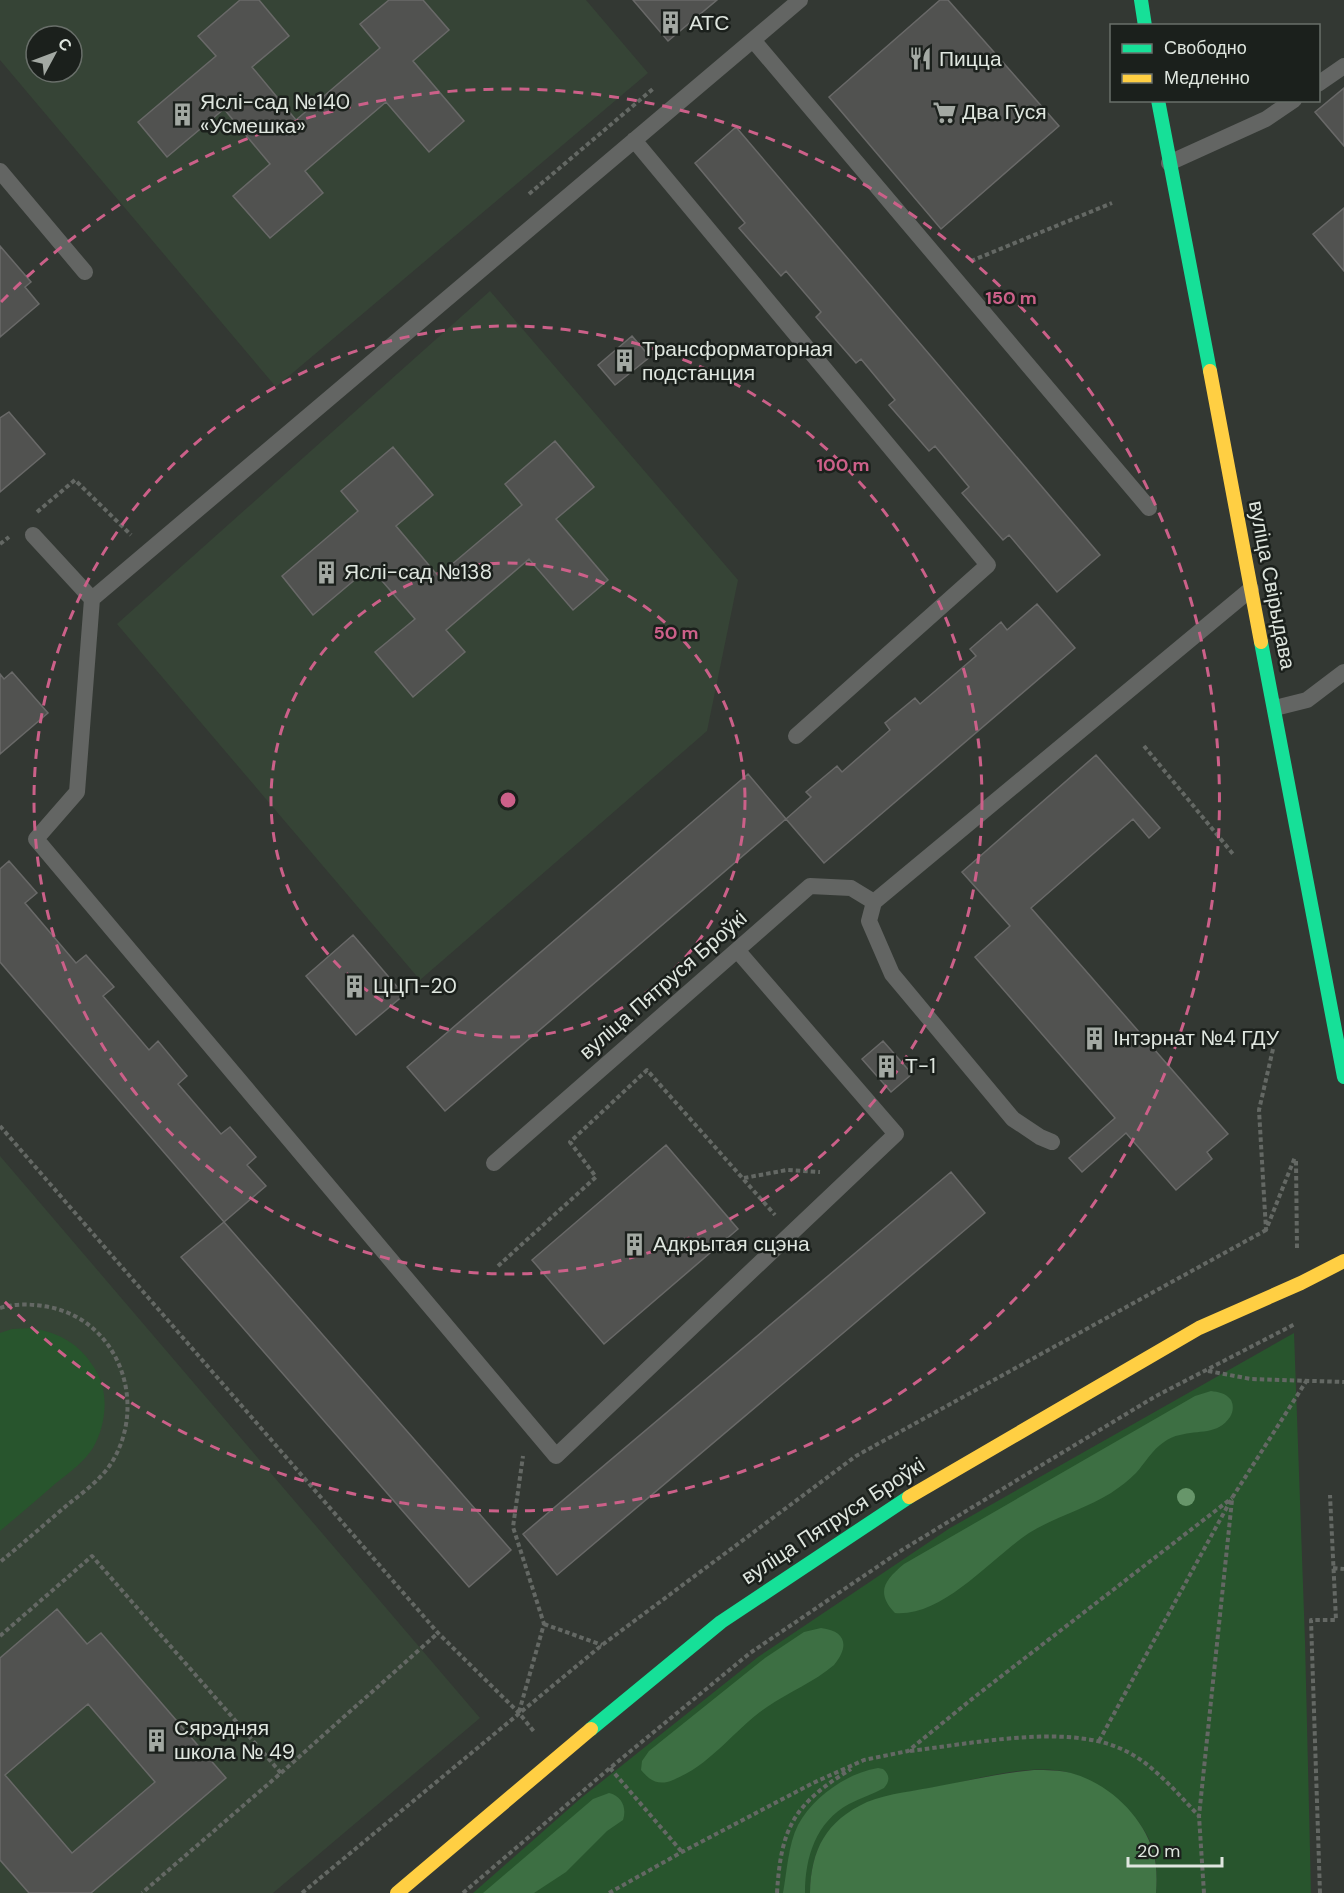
<svg xmlns="http://www.w3.org/2000/svg" width="1344" height="1893" viewBox="0 0 1344 1893" font-family="'DM Sans',sans-serif">
<style>
.built{fill:#364436;fill-rule:evenodd}
.green{fill:#28552d}
.forest{fill:#3d6f43}
.water{fill:#417546}
.building{fill:#515250;stroke:#696968;stroke-width:1.5;fill-rule:evenodd}
.lines{fill:none;stroke-linecap:round;stroke-linejoin:round}
.path{stroke:#646864;stroke-width:4;stroke-dasharray:4.5 3;stroke-linecap:butt}
.lane{stroke:#636563;stroke-width:16}
.fast{stroke:#16e098;stroke-width:14}
.slow{stroke:#ffcf43;stroke-width:14}
.tree{fill:#67966a}
.ring{fill:none;stroke:#cc6089;stroke-width:3;stroke-dasharray:10 8}
.labels{text-anchor:middle;stroke-width:5;stroke-linejoin:round;paint-order:stroke}
.poi-label{font-size:21px;fill:#dfe6df;stroke:#1b201c;text-anchor:start}
.street-label{font-size:21px;fill:#dfe6df;stroke:#1b201c}
.centre{fill:#cc6089;stroke:#1b201c;stroke-width:3}
.ring-label{font-size:18px;text-anchor:middle;font-weight:bold;fill:#cc6089;stroke:#1b201c;stroke-width:5;stroke-linejoin:round;paint-order:stroke}
</style>
<rect width="100%" height="100%" fill="#333833"/>
<!-- built -->
<path class="built" d="M 0,0 L 586,0 L 648,73 L 276,387 L 0,60 ZM 36,36 L 72,36 L 72,72 L 36,72 Z
M 490,291 L 738,580 L 707,731 L 420,980 L 117,624 Z
M 0,1156 L 480,1718 L 273,1893 L 0,1893 Z"/>
<!-- green -->
<path class="green" d="M 32,1328 C 60,1333 80,1344 95,1369 C 110,1393 106,1425 93,1448 C 84,1462 69,1473 56,1483 C 38,1499 19,1515 0,1531 L 0,1333 L 12,1329 Z
M 1294,1333 L 1305,1641 L 1311,1893 L 1156,1893 C 1157,1880 1157,1865 1154,1852 C 1143,1813 1094,1773 1054,1770 C 1016,1767 978,1779 942,1786 C 905,1793 865,1796 836,1823 C 816,1843 811,1865 810,1893 L 473,1893 L 581,1798 L 758,1657 L 950,1528 Z"/>
<!-- forest -->
<path class="forest" d="M 1211,1391 C 1218,1392 1226,1393 1231,1400 C 1234,1406 1233,1412 1230,1417 C 1218,1435 1198,1430 1180,1435 C 1174,1436 1168,1439 1164,1442 C 1152,1450 1145,1463 1136,1473 C 1129,1480 1120,1487 1111,1493 C 1085,1509 1055,1517 1029,1533 C 990,1559 943,1617 895,1613 C 875,1592 885,1580 904,1564 L 1195,1396 Z
M 821,1628 C 847,1631 849,1647 834,1665 C 814,1682 789,1692 767,1707 C 735,1729 710,1766 673,1780 C 659,1786 650,1781 641,1770 L 642,1761 L 649,1751 L 765,1658 L 804,1632 Z
M 878,1768 L 883,1769 C 890,1775 890,1781 884,1788 C 873,1794 861,1798 849,1804 C 816,1822 805,1857 805,1893 L 783,1893 C 787,1872 788,1845 798,1825 C 813,1797 847,1773 878,1768 Z
M 609,1793 C 622,1796 627,1808 623,1820 L 607,1831 L 566,1872 L 534,1893 L 483,1893 L 593,1799 Z"/>
<!-- water -->
<path class="water" d="M 1034,1770 C 1047,1770 1059,1770 1071,1773 C 1108,1783 1142,1815 1153,1851 C 1157,1864 1157,1880 1156,1893 L 810,1893 C 811,1849 826,1821 867,1802 C 889,1793 916,1791 939,1786 C 971,1780 1002,1773 1034,1770 Z"/>
<!-- building -->
<path class="building" d="M 240,0 L 259,0 L 289,36 L 252,67 L 296,120 L 380,48 L 360,24 L 389,0 L 423,0 L 449,30 L 413,61 L 464,121 L 429,152 L 386,102 L 305,171 L 323,193 L 270,238 L 233,196 L 270,164 L 224,109 L 167,157 L 138,122 L 216,56 L 198,36 Z
M 633,0 L 717,0 L 668,41 Z
M 940,0 L 948,0 L 1059,126 L 941,229 L 829,97 Z
M 1344,88 L 1344,146 L 1315,112 Z
M 736,127 L 1100,555 L 1057,592 L 1009,535 L 1003,540 L 962,493 L 969,487 L 935,446 L 929,451 L 889,405 L 895,400 L 861,359 L 856,363 L 816,317 L 821,312 L 786,271 L 781,276 L 739,228 L 745,223 L 695,163 Z
M 1344,208 L 1344,271 L 1313,234 Z
M 0,246 L 31,282 L 25,287 L 39,304 L 0,337 Z
M 632,336 L 650,357 L 615,385 L 598,365 Z
M 9,412 L 45,454 L 0,492 L 0,418 Z
M 555,441 L 594,487 L 556,519 L 608,580 L 573,610 L 529,559 L 446,630 L 465,652 L 413,697 L 375,652 L 415,619 L 370,567 L 313,615 L 282,576 L 358,511 L 341,491 L 393,447 L 433,495 L 396,526 L 438,576 L 522,505 L 505,484 Z
M 1037,604 L 1075,648 L 824,863 L 786,819 L 811,797 L 806,792 L 837,766 L 842,772 L 890,730 L 885,723 L 915,698 L 920,704 L 976,656 L 970,649 L 1001,622 L 1007,630 Z
M 12,672 L 48,713 L 0,754 L 0,674 L 4,679 Z
M 1096,755 L 1160,828 L 1149,838 L 1133,819 L 1031,908 L 1228,1134 L 1207,1152 L 1212,1159 L 1176,1190 L 1126,1133 L 1082,1172 L 1069,1158 L 1115,1118 L 975,957 L 1010,926 L 962,872 Z
M 748,774 L 786,819 L 445,1111 L 407,1067 Z
M 9,861 L 37,893 L 25,903 L 76,963 L 86,955 L 114,987 L 103,996 L 149,1050 L 158,1041 L 187,1076 L 178,1084 L 221,1134 L 230,1127 L 256,1157 L 247,1165 L 266,1186 L 224,1222 L 0,962 L 0,869 Z
M 353,935 L 404,995 L 356,1035 L 306,976 Z
M 883,1041 L 912,1074 L 891,1092 L 862,1059 Z
M 666,1145 L 738,1229 L 604,1344 L 532,1260 Z
M 951,1172 L 985,1213 L 557,1575 L 523,1534 Z
M 224,1222 L 511,1550 L 469,1587 L 181,1257 Z
M 57,1609 L 87,1644 L 101,1633 L 226,1778 L 91,1893 L 29,1893 L 0,1860 L 0,1658 ZM 88,1704 L 155,1782 L 72,1853 L 5,1775 Z"/>
<g class="lines">
<!-- path -->
<path class="path" d="M 529,194 L 654,88
M 971,261 L 1112,203
M 37,512 L 75,480 L 131,535
M 0,544 L 9,537
M 1144,746 L 1233,854
M 1273,1049 L 1259,1110 L 1266,1230 L 1295,1157
M 0,1126 L 438,1633 L 519,1713 L 535,1733
M 1296,1161 L 1297,1249
M 744,1178 L 787,1170 L 820,1172
M 498,1266 L 596,1177 L 570,1142 L 647,1070 L 775,1215
M 0,1308 C 16,1303 33,1304 49,1307 C 119,1321 148,1403 112,1462 C 101,1480 82,1493 66,1506 C 44,1525 22,1544 0,1562
M 1208,1371 L 1251,1379 L 1344,1382
M 1333,1568 L 1344,1569
M 544,1624 L 602,1645
M 0,1636 L 92,1556 L 281,1773 L 142,1893
M 519,1712 L 544,1624 L 513,1527 L 523,1456
M 1099,1741 L 1232,1498 L 1307,1380
M 910,1751 C 969,1744 1064,1724 1119,1748 C 1151,1761 1175,1791 1199,1816
M 610,1768 L 682,1852
M 281,1773 L 438,1633
M 302,1893 L 602,1645 L 856,1456 L 1266,1230
M 463,1893 L 610,1768 L 750,1653 L 902,1550 L 1055,1457 L 1156,1396 L 1295,1324
M 609,1893 L 682,1852 L 813,1783 L 864,1760 L 908,1751 L 977,1695 L 1232,1498
M 777,1893 C 781,1827 794,1804 851,1769
M 1204,1893 L 1199,1816 L 1232,1500
M 1320,1893 L 1311,1620 L 1336,1620 L 1330,1495"/>
<!-- lane -->
<path class="lane" d="M 753,40 L 1149,508
M 1318,84 L 1344,66
M 634,140 L 988,565 L 796,736
M 1169,163 L 1266,119 L 1294,100
M 0,171 L 85,272
M 33,535 L 92,599
M 1275,708 L 1307,700 L 1344,672
M 737,950 L 896,1134 L 556,1456 L 36,839 L 77,792 L 92,599 L 800,0
M 1052,1142 L 1040,1137 L 1013,1119 L 892,974 L 869,921 L 874,902 L 1251,589
M 494,1163 L 810,886 L 851,888 L 874,902"/>
<!-- fast -->
<path class="fast" d="M 1141,0 L 1145,26
M 1158,100 L 1210,371
M 1261,642 L 1344,1077
M 591,1729 L 721,1622 L 909,1497"/>
<!-- slow -->
<path class="slow" d="M 1210,371 L 1261,642
M 909,1497 L 1199,1328 L 1301,1283 L 1344,1261
M 397,1893 L 591,1729"/>
</g>
<!-- trees -->
<circle class="tree" cx="1186" cy="1497" r="9"/>
<!-- distance rings -->
<g class="ring">
<circle cx="508" cy="800" r="237"/>
<circle cx="508" cy="800" r="474"/>
<path d="M1 302A711 711 0 1 1 1 1298"/>
</g>
<!-- icons -->
<defs>
<symbol id="building-bare" viewBox="-9 -9 18 18"><path d="M-4-6H4V6H1V3H-1V6H-4ZM-2.5-4.3h1.7v1.8h-1.7ZM.8-4.3h1.7v1.8H.8ZM-2.5-1h1.7V.8h-1.7ZM.8-1h1.7V.8H.8Z" fill="#a3a9a3" stroke="#1b201c" stroke-width="2.5" paint-order="stroke"/></symbol>
<symbol id="restaurant-bare" viewBox="-9 -9 18 18"><path d="M-5-6h1v4h1v-4h1v4h1v-4h1v5L-1.5 .5V6h-2V.5L-5-1ZM5-6V6H3V1.5H1.5Q1.5-4 5-6Z" fill="#a3a9a3" stroke="#1b201c" stroke-width="2.5" paint-order="stroke"/></symbol>
<symbol id="supermarket-bare" viewBox="-9 -9 18 18"><path d="M-6-5.5h2.5l.6 2H6L4.5 2H-2.5L-4.4-4H-6ZM-1.5 3.2a1.3 1.3 0 1 0 .1 0ZM3 3.2a1.3 1.3 0 1 0 .1 0Z" fill="#a3a9a3" stroke="#1b201c" stroke-width="2.5" paint-order="stroke"/></symbol>
</defs>
<g fill-rule="evenodd">
<use href="#building-bare" x="654" y="6" width="33" height="33"/>
<use href="#restaurant-bare" x="904" y="42" width="33" height="33"/>
<use href="#supermarket-bare" x="928" y="96" width="33" height="33"/>
<use href="#building-bare" x="166" y="98" width="33" height="33"/>
<use href="#building-bare" x="608" y="344" width="33" height="33"/>
<use href="#building-bare" x="310" y="556" width="33" height="33"/>
<use href="#building-bare" x="338" y="970" width="33" height="33"/>
<use href="#building-bare" x="1078" y="1022" width="33" height="33"/>
<use href="#building-bare" x="870" y="1050" width="33" height="33"/>
<use href="#building-bare" x="618" y="1228" width="33" height="33"/>
<use href="#building-bare" x="140" y="1724" width="33" height="33"/>
</g>
<g class="labels">
<!-- poi labels -->
<g class="poi-label">
<text x="689" y="30">АТС</text>
<text x="939" y="66">Пицца</text>
<text x="200" y="109">Яслі-сад №140<tspan x="200" dy="24">«Усмешка»</tspan></text>
<text x="962" y="119">Два Гуся</text>
<text x="642" y="356">Трансформаторная<tspan x="642" dy="24">подстанция</tspan></text>
<text x="344" y="579">Яслі-сад №138</text>
<text x="373" y="993">ЦЦП-20</text>
<text x="1113" y="1045">Інтэрнат №4 ГДУ</text>
<text x="905" y="1073">Т-1</text>
<text x="653" y="1251">Адкрытая сцэна</text>
<text x="174" y="1735">Сярэдняя<tspan x="174" dy="24">школа № 49</tspan></text>
</g>
<!-- street labels -->
<g class="street-label">
<text transform="translate(1272 585) rotate(79)" y="7">вуліца Свірыдава</text>
<text transform="translate(663 985) rotate(-41)" y="7">вуліца Пятруся Броўкі</text>
<text transform="translate(833 1521) rotate(-33)" y="7">вуліца Пятруся Броўкі</text>
</g>
</g>
<circle cx="508" cy="800" r="9" class="centre"/>
<g class="ring-label">
<text x="1011" y="304">150 m</text>
<text x="843" y="471">100 m</text>
<text x="676" y="639">50 m</text>
</g>
<!-- legend -->
<rect x="1110" y="24" width="210" height="78" fill="#1b201c" stroke="#696f6a" stroke-width="1.5"/>
<rect x="1122" y="44" width="30" height="9" fill="#16e098" stroke="#696f6a" stroke-width="1.5"/>
<text x="1164" y="54" font-size="18" fill="#dfe6df">Свободно</text>
<rect x="1122" y="74" width="30" height="9" fill="#ffcf43" stroke="#696f6a" stroke-width="1.5"/>
<text x="1164" y="84" font-size="18" fill="#dfe6df">Медленно</text>
<!-- north arrow -->
<g transform="translate(54 54) rotate(49)"><circle r="28" fill="#1b201c" stroke="#696f6a" stroke-width="1.5"/>
<path d="M0-4.5L10 22L0 15L-10 22Z" fill="#a3a9a3"/>
<text y="-9" font-size="16" font-weight="bold" text-anchor="middle" fill="#dfe6df">С</text>
</g>
<!-- scale -->
<path d="M1128 1857v9h94v-9" fill="none" stroke="#dfe6df" stroke-width="3"/>
<text x="1137" y="1857" font-size="18" fill="#dfe6df" stroke="#1b201c" stroke-width="4.5" paint-order="stroke">20 m</text>
</svg>
